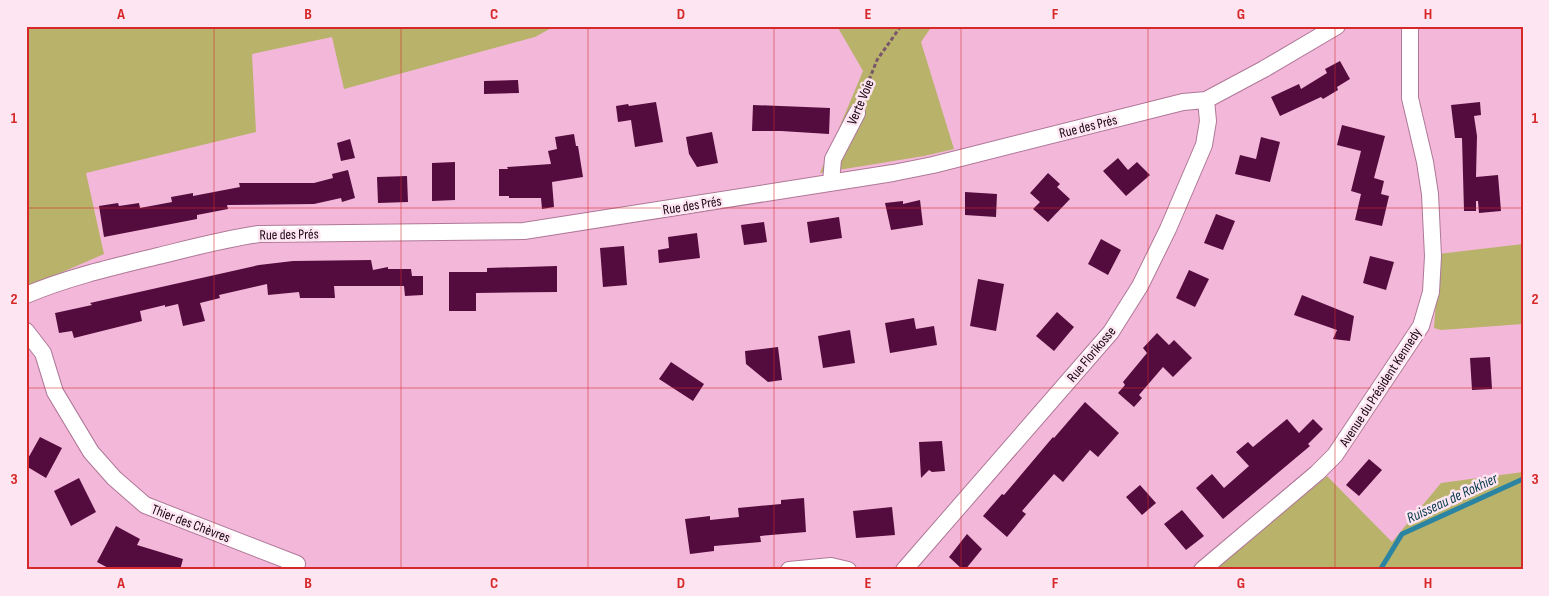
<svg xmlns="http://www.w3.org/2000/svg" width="1549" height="596" viewBox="0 0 1549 596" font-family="'Sofia Sans Condensed',sans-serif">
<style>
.green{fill:#b8b26b}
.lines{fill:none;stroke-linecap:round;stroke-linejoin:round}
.stream{stroke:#2b85a2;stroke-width:5}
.building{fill:#540b3e}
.minor-casing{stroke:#af7898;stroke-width:18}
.path{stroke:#7a566b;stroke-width:3;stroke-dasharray:4 2.5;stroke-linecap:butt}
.minor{stroke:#fff;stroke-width:16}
.grid{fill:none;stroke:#d62828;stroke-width:1;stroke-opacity:0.55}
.labels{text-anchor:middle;stroke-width:5;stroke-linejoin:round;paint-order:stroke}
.street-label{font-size:14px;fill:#170510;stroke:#fee5f2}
.water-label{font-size:15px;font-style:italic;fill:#073c4d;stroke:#fee5f2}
.neatline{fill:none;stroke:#d62828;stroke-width:2}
.grid-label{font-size:16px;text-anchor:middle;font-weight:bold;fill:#d62828}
</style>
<rect width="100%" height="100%" fill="#f3b8d9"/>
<!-- green -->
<path class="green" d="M 26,26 L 555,26 L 535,37 L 344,89 L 332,37 L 252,54 L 256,132 L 86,173 L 104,254 L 26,288 Z
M 837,26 L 932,26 L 921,42 L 954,149 L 924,156 L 820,173 L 863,71 Z
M 1523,244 L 1523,324 L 1441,330 L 1434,328 L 1436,300 L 1438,254 Z
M 1523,472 L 1523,570 L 1212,570 L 1327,476 L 1392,542 L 1441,483 Z"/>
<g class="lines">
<!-- stream -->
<path class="stream" d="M 1380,570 L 1402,534 L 1523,479"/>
</g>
<!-- building -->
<path class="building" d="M 1340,61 L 1350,79 L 1337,87 L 1338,90 L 1323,99 L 1321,97 L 1280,116 L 1271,97 L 1299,84 L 1301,89 L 1327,73 L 1325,69 Z
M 518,80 L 519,93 L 484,94 L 484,81 Z
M 656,102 L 663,142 L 635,147 L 631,120 L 618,122 L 616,106 L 628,104 L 629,106 Z
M 1480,102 L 1481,115 L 1474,116 L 1477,136 L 1476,177 L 1498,175 L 1501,211 L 1479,213 L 1478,201 L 1476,201 L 1476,211 L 1464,211 L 1462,138 L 1455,138 L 1451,105 Z
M 753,105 L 830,108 L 829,134 L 781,131 L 752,131 Z
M 1342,125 L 1385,136 L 1374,178 L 1384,181 L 1381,194 L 1389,196 L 1382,226 L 1355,220 L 1361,194 L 1351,191 L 1361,151 L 1337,145 Z
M 712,132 L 718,163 L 697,167 L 689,154 L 686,137 Z
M 574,134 L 576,146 L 578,146 L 583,177 L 552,182 L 554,207 L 542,209 L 541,198 L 509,198 L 509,196 L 499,196 L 499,169 L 508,169 L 507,167 L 551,164 L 548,151 L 557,149 L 555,137 Z
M 1261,137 L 1280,142 L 1270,182 L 1235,174 L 1240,155 L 1256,159 Z
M 350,139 L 355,158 L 341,161 L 337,143 Z
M 1118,158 L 1128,170 L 1137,162 L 1150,175 L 1126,196 L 1103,171 Z
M 455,162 L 455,200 L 432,201 L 432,163 Z
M 348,170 L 355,198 L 342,202 L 341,198 L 314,204 L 227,205 L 228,209 L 197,215 L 197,219 L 104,237 L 99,206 L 118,203 L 119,206 L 139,203 L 140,208 L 172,202 L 171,197 L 193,193 L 193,196 L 240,187 L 239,183 L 314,183 L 333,178 L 332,174 Z
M 1048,173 L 1060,184 L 1057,187 L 1070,199 L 1048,222 L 1033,209 L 1040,202 L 1030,193 Z
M 407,176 L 408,202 L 378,203 L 377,177 Z
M 965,192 L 997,194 L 996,217 L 965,215 Z
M 920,200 L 923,225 L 891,230 L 885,203 L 903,201 L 903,204 Z
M 1216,214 L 1235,221 L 1223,250 L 1204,243 Z
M 839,217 L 842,238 L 810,243 L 807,222 Z
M 764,222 L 767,242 L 744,245 L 741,225 Z
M 697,233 L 700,258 L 659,263 L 658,250 L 669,248 L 668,237 Z
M 1101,239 L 1121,250 L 1108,275 L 1088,264 Z
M 624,246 L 627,285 L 603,287 L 600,248 Z
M 1370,256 L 1394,262 L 1386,290 L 1363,283 Z
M 371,260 L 373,270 L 388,267 L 388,269 L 411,269 L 412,276 L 423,276 L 423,295 L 405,296 L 404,286 L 334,286 L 335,298 L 300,298 L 299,292 L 268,295 L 267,284 L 219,295 L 220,298 L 200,303 L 205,321 L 183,326 L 178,304 L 165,307 L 165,305 L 140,311 L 142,321 L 74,338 L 72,331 L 59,333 L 55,313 L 92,305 L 90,303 L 259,265 L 293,261 Z
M 557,266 L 557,292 L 476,293 L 476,311 L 449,311 L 449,272 L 487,272 L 487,268 Z
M 1189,270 L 1209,279 L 1195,307 L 1176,298 Z
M 978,279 L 1004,284 L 996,331 L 970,326 Z
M 1302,295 L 1354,316 L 1350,341 L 1333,339 L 1337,330 L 1294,315 Z
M 1057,312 L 1074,327 L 1054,351 L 1036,336 Z
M 914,318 L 916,329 L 934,326 L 937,345 L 890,353 L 885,323 Z
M 850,330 L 855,363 L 823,368 L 818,336 Z
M 1157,333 L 1169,345 L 1174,340 L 1192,358 L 1173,377 L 1163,367 L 1139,395 L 1142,398 L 1134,407 L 1118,393 L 1125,385 L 1123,382 L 1147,353 L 1143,348 Z
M 778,347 L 782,380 L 768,382 L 746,364 L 745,351 Z
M 1490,357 L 1492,389 L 1472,390 L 1470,358 Z
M 671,362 L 704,384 L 693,401 L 659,379 Z
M 1085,402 L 1119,433 L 1098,457 L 1090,450 L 1063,482 L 1054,474 L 1022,511 L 1026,514 L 1007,537 L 983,516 L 1002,494 L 1004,495 L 1053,437 L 1054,438 Z
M 1287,419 L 1299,433 L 1313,419 L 1323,429 L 1308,444 L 1310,446 L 1223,519 L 1196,488 L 1212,474 L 1224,488 L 1249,466 L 1236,452 L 1248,442 L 1253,447 Z
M 40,437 L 62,448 L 46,478 L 26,466 L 26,462 Z
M 942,441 L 945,471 L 932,472 L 929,470 L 921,478 L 919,442 Z
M 1369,459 L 1382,470 L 1359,496 L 1346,485 Z
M 79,478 L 96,512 L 71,526 L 54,491 Z
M 1140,485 L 1156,503 L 1142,515 L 1126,497 Z
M 804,498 L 806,532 L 760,536 L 761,542 L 714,546 L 714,551 L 690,554 L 685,519 L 710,516 L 710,520 L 739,517 L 738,508 L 781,504 L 781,500 Z
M 892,507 L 895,535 L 856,538 L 853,511 Z
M 1182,510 L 1204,536 L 1186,550 L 1164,524 Z
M 116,526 L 140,539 L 137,545 L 183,559 L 180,570 L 112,570 L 97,562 Z
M 967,534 L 982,549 L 965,570 L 963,570 L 949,557 Z"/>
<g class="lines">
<defs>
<path id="minor" d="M 831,182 L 833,159 L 857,113
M 26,295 C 69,277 113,267 158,256 C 191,248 225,239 259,234 L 524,231 L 893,173 L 933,165 L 1183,102 L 1206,100 L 1264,69 L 1337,26
M 26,331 L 43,353 L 55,392 L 91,452 L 114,478 L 145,505 L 297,564
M 789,570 L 831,566 L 848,570
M 904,570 L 1111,332 L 1140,286 L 1168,229 L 1204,145 L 1208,121 L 1206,100
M 1202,570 L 1317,473 L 1335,455 L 1421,326 L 1431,292 L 1433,256 L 1430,194 L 1425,162 L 1410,98 L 1410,26"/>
</defs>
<!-- minor casing -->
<use href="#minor" class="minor-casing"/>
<!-- path -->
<path class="path" d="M 862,98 L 877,60 L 901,26"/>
<!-- minor -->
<use href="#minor" class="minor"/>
</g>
<!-- grid -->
<path class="grid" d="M 214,26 L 214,570M 401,26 L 401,570M 588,26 L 588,570M 774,26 L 774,570M 961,26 L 961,570M 1148,26 L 1148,570M 1335,26 L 1335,570M 26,208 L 1523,208M 26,388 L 1523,388"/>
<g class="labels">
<!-- street labels -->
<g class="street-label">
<text transform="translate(860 102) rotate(-67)" y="5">Verte Voie</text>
<text transform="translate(1088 126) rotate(-14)" y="5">Rue des Prés</text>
<text transform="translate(692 205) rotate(-9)" y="5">Rue des Prés</text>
<text transform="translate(289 234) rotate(-1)" y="5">Rue des Prés</text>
<text transform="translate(1091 354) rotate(-50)" y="5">Rue Florikosse</text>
<text transform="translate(1380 387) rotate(-57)" y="5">Avenue du Président Kennedy</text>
<text transform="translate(191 523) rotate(21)" y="5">Thier des Chèvres</text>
</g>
<!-- water labels -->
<g class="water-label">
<text transform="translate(1452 498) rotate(-25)" y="5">Ruisseau de Rokhier</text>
</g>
</g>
<!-- border -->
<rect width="1549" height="596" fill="none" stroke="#fee5f2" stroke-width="55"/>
<rect x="28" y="28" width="1494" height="540" class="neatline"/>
<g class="grid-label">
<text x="121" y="19">A</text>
<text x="308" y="19">B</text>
<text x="494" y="19">C</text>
<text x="681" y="19">D</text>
<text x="868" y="19">E</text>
<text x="1055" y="19">F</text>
<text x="1241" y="19">G</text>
<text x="1428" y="19">H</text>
<text x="14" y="123">1</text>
<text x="1535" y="123">1</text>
<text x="14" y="304">2</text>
<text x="1535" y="304">2</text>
<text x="14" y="484">3</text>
<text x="1535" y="484">3</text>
<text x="121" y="588">A</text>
<text x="308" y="588">B</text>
<text x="494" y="588">C</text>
<text x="681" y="588">D</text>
<text x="868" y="588">E</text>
<text x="1055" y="588">F</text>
<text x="1241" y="588">G</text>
<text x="1428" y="588">H</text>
</g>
</svg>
